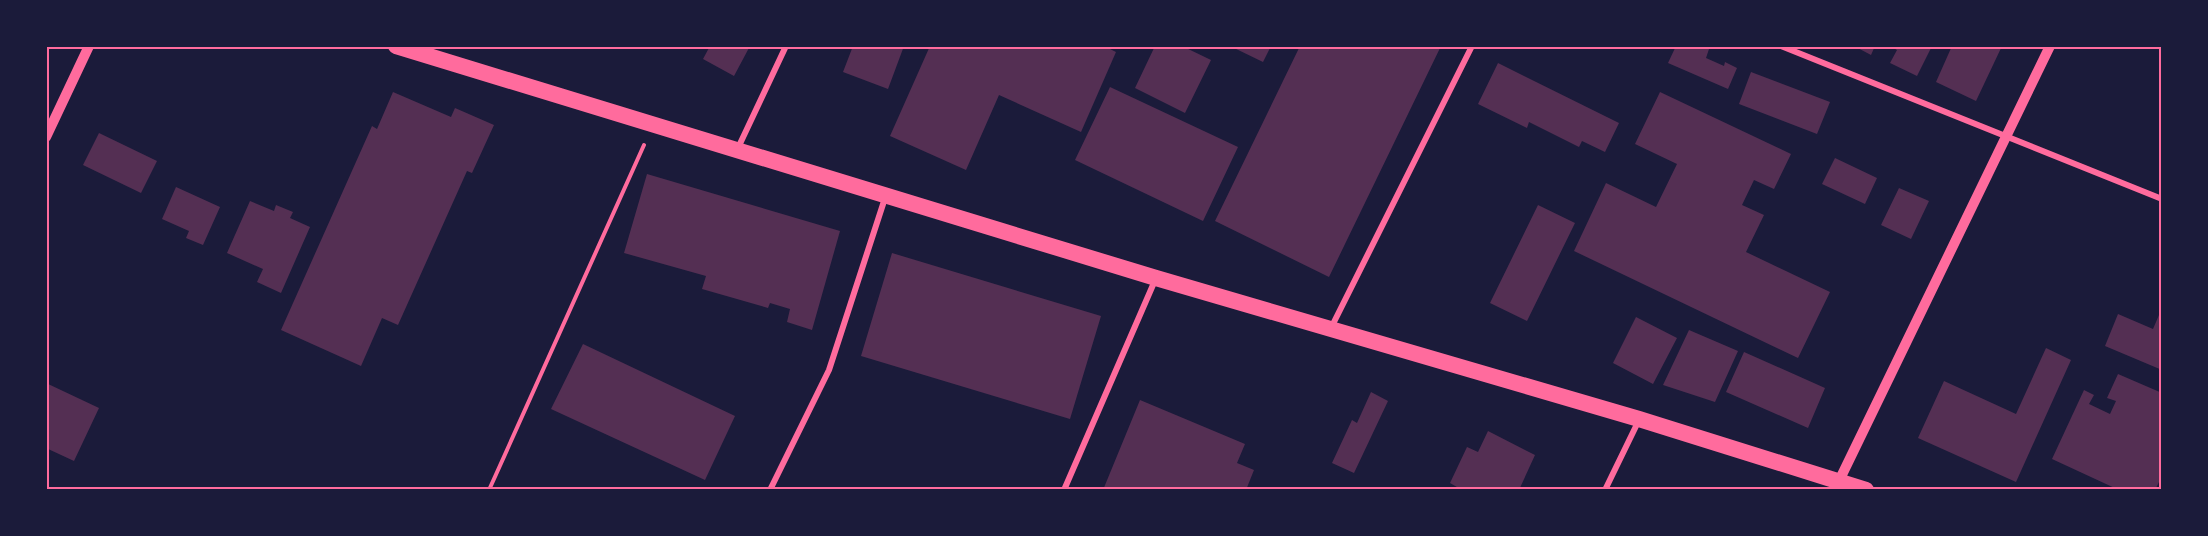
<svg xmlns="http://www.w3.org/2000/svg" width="2208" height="536" viewBox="0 0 2208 536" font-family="'Times New Roman',serif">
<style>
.building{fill:#542f53}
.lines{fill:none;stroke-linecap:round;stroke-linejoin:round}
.path{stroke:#ff6b9d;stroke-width:4}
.minor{stroke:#ff6b9d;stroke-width:6}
.tertiary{stroke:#ff6b9d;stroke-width:10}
.trunk{stroke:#ff6b9d;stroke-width:16}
.neatline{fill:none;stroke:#ff6b9d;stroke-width:2}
</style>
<rect width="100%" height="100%" fill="#1b1b3a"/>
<!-- building -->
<path class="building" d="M 710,46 L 750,46 L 734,76 L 703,59 Z
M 853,46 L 904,46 L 888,89 L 843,72 Z
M 930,46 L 1104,46 L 1116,52 L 1081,132 L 999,95 L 966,170 L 890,136 Z
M 1155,46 L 1182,46 L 1211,60 L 1185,113 L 1135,88 Z
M 1230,46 L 1271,46 L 1263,62 Z
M 1300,46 L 1441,46 L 1329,277 L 1215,221 Z
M 1676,46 L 1710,46 L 1706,58 L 1724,66 L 1725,62 L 1737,68 L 1728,89 L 1668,63 Z
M 1854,46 L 1875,46 L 1871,55 Z
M 1890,46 L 1932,46 L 1917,76 L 1890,63 L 1897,50 Z
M 1952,46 L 2002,46 L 1976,101 L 1936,82 Z
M 1498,63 L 1619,123 L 1605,152 L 1582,141 L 1579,147 L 1529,122 L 1527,128 L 1478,104 Z
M 1751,72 L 1830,102 L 1817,134 L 1739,104 Z
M 1110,87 L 1238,147 L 1203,221 L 1075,160 Z
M 393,92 L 451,117 L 455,108 L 494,125 L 472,173 L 467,171 L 398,325 L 382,318 L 361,366 L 281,330 L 372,126 L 377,129 Z
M 1660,92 L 1791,154 L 1774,189 L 1754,180 L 1742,205 L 1764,215 L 1746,252 L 1830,292 L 1798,358 L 1574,251 L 1606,183 L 1656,207 L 1677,164 L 1635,144 Z
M 99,133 L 157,161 L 141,193 L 83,165 Z
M 1835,158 L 1877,178 L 1865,204 L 1822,184 Z
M 647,174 L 840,231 L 812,330 L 787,322 L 790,309 L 770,303 L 768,308 L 702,289 L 706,276 L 624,253 Z
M 176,187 L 220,207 L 203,245 L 186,238 L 189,231 L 162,219 Z
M 1899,188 L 1929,201 L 1911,239 L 1881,225 Z
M 250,201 L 274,211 L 276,205 L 293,212 L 290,218 L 310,227 L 281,293 L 257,282 L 263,269 L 227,253 Z
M 1538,205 L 1575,223 L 1527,321 L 1490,303 Z
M 892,253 L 1101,316 L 1070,419 L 861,356 Z
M 2118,314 L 2153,329 L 2159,315 L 2162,316 L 2162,370 L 2105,346 Z
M 1636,317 L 1677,338 L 1653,384 L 1613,363 Z
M 1689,330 L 1738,351 L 1715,402 L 1663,385 Z
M 583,344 L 735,416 L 705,480 L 551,409 Z
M 2046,348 L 2071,360 L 2016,482 L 1918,438 L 1944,381 L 2016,414 Z
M 1744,352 L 1825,388 L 1808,428 L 1726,392 Z
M 2118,374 L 2162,393 L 2162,476 L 2155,490 L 2119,490 L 2052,459 L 2084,390 L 2094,395 L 2089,404 L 2110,414 L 2116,401 L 2107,398 Z
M 46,383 L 99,408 L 74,461 L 46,448 Z
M 1371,392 L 1388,401 L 1354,473 L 1332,463 L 1352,420 L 1357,423 Z
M 1140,400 L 1245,444 L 1237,463 L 1254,470 L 1246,490 L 1103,490 Z
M 1488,431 L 1535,455 L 1519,490 L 1462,490 L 1450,483 L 1467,447 L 1478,452 Z"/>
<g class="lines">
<!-- path -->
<path class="path" d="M 489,490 L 644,145"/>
<!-- minor -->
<path class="minor" d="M 1781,46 L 2162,199
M 738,148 L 786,46
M 1331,328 L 1472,46
M 770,490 L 829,370 L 886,195
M 1064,490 L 1156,278
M 1605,490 L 1639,420"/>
<!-- tertiary -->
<path class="tertiary" d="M 46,137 L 89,46
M 1839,481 L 2050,46"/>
<!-- trunk -->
<path class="trunk" d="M 396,46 L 1156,278 L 1639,419 L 1866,490"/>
</g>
<!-- border -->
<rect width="2208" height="536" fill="none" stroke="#1b1b3a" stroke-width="96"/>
<rect x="48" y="48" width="2112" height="440" class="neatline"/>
</svg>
